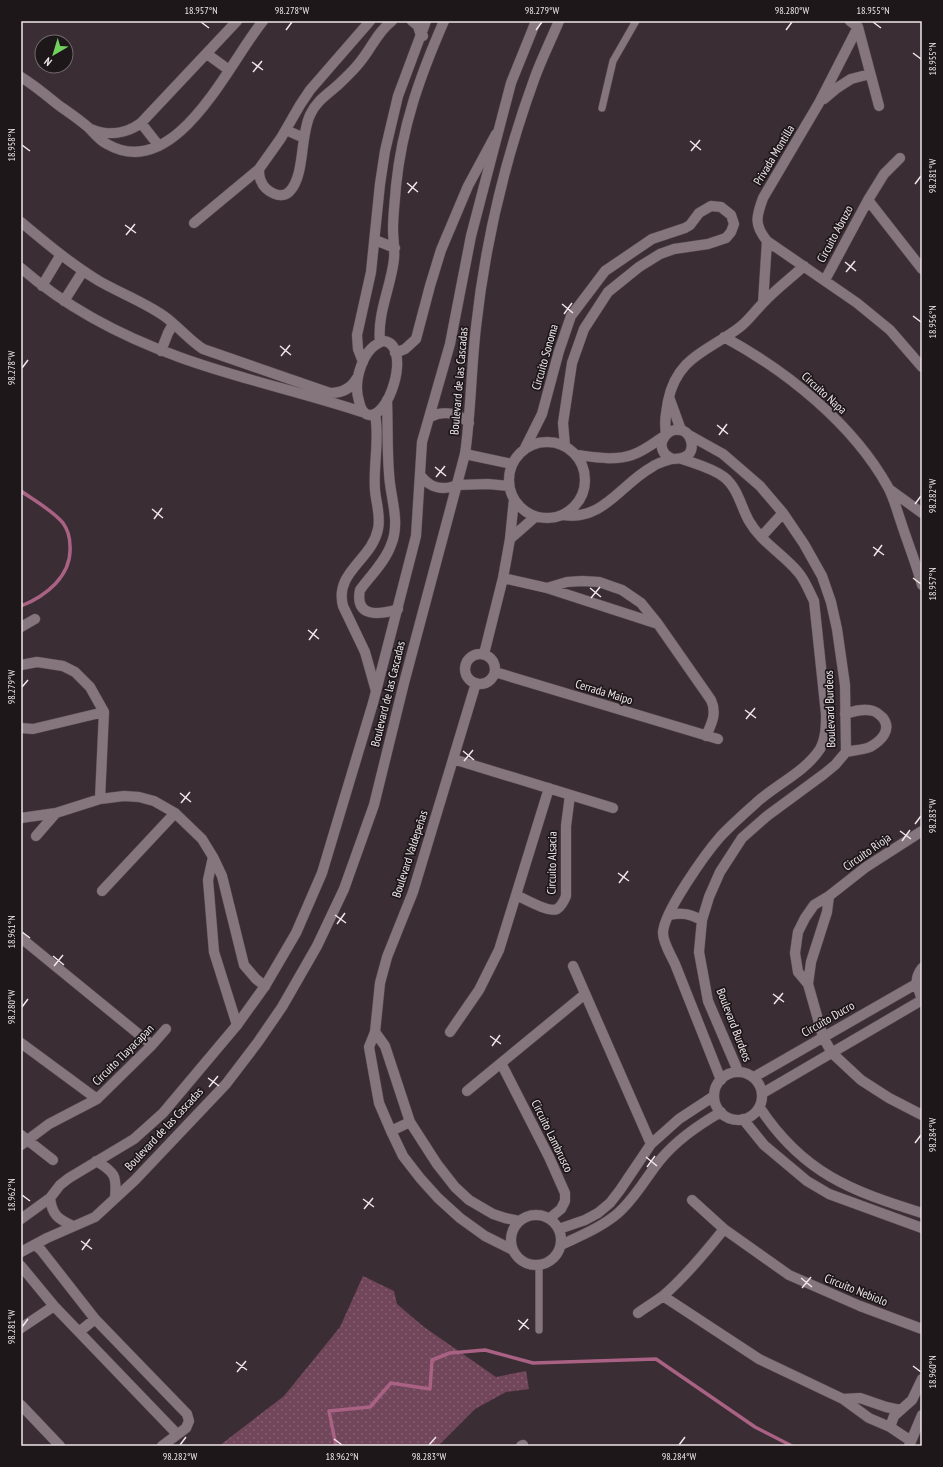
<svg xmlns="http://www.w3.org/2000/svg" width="943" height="1467" viewBox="0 0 943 1467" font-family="'PT Sans Narrow',sans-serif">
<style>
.park{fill:url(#park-dots)}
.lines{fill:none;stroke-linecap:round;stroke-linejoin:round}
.stream{stroke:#a96184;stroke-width:3.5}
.lane-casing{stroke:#574b51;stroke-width:8}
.street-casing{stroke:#574b51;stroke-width:11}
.secondary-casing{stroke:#574b51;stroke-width:11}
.lane{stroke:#85757c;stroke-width:7}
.street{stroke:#85757c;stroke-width:10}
.secondary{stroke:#85757c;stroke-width:10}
.ticks{fill:none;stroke:#efe6e9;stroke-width:1.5}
.labels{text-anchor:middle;stroke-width:3.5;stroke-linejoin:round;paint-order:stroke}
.street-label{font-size:12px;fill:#efe6e9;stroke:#1d171a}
.neatline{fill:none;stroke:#efe6e9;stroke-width:1.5}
.ticks-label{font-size:10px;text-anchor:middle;fill:#efe6e9}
</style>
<defs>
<pattern id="park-dots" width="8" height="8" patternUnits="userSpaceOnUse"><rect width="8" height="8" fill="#71465a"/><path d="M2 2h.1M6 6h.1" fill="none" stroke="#866172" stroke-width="1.8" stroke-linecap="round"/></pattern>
</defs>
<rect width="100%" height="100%" fill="#3a2d33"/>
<!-- park -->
<path class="park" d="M 363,1276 L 394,1291 L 397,1304 L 424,1327 L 496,1377 L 526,1371 L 529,1389 L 506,1392 L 475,1409 L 438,1446 L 219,1446 L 284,1396 L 340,1327 Z"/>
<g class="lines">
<!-- stream -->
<path class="stream" d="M 21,491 C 35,501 52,510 63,523 C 68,530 70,538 70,546 C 72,576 46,596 21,606
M 336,1446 L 329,1411 L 370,1407 L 391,1383 L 430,1389 L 432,1360 L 450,1353 L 485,1350 L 533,1363 L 656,1359 L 755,1427 L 792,1446"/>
<defs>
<path id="lane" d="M 602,108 L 613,61 L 636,21
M 539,1265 L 539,1330"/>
<path id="street" d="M 412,21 L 418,26 L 421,36 L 423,36
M 850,21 L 858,27 L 879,106
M 858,27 L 819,103 L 763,198 C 756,217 754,225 767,241 L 857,303 L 890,330 L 922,367
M 207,54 L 229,70
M 21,77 C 34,85 46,95 57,104 C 68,112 79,119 89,128 C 95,134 99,140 107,144 C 176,184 229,62 263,21
M 824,99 L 837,88 L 851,79 L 870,74
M 141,123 L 159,146
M 91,129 C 108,136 126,134 141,123 L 237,21
M 286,130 L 304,138
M 259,169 C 259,173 259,177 261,181 C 265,191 281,201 290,191 C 305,175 300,136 310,115 C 316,101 328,94 339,84 C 346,77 354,70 360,62 C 371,49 378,31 392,21
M 868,200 L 922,269
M 21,222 C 46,243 71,264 99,281 C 120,293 144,302 164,316 C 178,326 189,340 203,349 L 330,393 C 342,393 351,389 357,378
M 194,223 L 259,169 L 281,138 L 300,105 L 310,90 L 370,21
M 375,240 L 395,248
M 21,268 C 67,308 121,336 179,357 C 239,379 302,392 362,412
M 825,280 L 868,200 L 884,174 L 900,158
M 42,286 L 60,256
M 64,301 L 83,271
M 763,303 L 767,241
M 724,337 C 787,371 853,424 888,487 C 894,498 897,511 901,522 C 908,544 916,563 922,585
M 384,341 C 413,345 388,425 366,414 C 361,411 360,406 359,401 C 353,382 362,347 384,341 Z
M 380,342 C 377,313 391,287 394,259 C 395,249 393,239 393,229 C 393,215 395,200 396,186 C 402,126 420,76 444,21
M 161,351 L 168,333 L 173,324
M 395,353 L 405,349 L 416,339 L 430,286 L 441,250 L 468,186 L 496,134
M 363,362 L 358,349 L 357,335 L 371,272 L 380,184 L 385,151 L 398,96 L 426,21
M 669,397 L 681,430
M 387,400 C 388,424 387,449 389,473 C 390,498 401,521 391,545 C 385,562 370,576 360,590 C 354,618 380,615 398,609
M 375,414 C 380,440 373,464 375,490 C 376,503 381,516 378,529 C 372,560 334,572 343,606 L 365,652 L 376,691
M 666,434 C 664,422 666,413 668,401 C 677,356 709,351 740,327 C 749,320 755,311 763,303 C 775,290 791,278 804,266
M 689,435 L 723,454 L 760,486 L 783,513 L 804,544 L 822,576 L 831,602 L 837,629 L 845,685 L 846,752 L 835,765 L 824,774 L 767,816 L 742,838 L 720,872 L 709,897 L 702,920 L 699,952 L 708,1001 L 738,1071
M509 480a38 38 0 1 1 76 0a38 38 0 1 1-76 0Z
M 525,448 L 542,414 L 559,351 L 571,316 L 605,271 L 652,239 L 685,228 L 690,225 L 699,213 L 711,206 L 721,207 L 731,215 L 734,224 L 731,232 L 726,238 L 708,244 L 674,249 L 660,254 L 639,267 L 608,292 L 584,329 L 572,363 L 563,423 L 565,446
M 465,454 L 512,464
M 577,455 C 594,457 615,461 632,455 C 644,451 654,443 664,436
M 682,459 C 696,464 712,468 724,477 C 738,488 741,507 749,521 C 761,542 783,554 798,572 C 805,580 809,591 814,601 L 826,714 C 826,725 826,738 820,749 C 805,772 777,784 757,802 C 745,813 731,825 720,837 C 706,853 663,913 663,933 C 663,943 671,955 675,964 L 721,1080
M 457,485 L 488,484 L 509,486
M 889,489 L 922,513
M 564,515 C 603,521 621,484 652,467 C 657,463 665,461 672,459 C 678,458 683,460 689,454 C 695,446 690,431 680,430 C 667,428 656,443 665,454 C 667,456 670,458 673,459
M 761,537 L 783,513
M 510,539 L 535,517
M 503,578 L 547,588 L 567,582 L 582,581 L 599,582 L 622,590 L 641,603 L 658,624 L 711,700 C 717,713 712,723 706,736
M 547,588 L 658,624
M 21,627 L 35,619
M 484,654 L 503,578 L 510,539 L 514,499
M465 669a15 15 0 1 1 30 0a15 15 0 1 1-30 0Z
M 21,665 L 37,662 L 63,666 L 75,672 L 90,687 L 104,712 L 100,799
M 495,672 L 718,739
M 476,683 L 413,892 L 387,957 L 380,983 L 375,1032 L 369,1047 L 379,1103 L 391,1131 L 403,1156 L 420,1178 L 438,1198 L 460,1218 L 485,1236 L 513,1250
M 845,714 C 854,711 864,708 873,711 C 877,712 880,715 883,718 C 892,730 881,741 870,747 C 863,750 853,750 846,752
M 21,728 L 33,729 L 104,712
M 453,759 L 613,808
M 21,818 L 56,813 L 100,799 L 124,796 L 139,797 L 154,801 L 175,813 L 202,839 L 213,857 L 222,876 L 244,965 L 256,979 L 265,986
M 922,831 L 866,867 L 829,896 L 814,905 L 805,918 L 798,932 L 795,953 L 798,972 L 808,984 L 823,1037 L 832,1053 L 861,1080 L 889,1098 L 922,1115
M 36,836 L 56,813
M 213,857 L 208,880 L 214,952 L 237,1025
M 102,891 L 175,813
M 516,895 C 525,899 549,913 557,909 C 562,906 564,901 566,896 L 566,826 L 570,795
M 669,915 C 683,912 689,914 702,920
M 21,938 L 152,1045
M 573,966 L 651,1144
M 922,968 C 913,980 917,986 922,999
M 808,984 L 811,962 L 827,912 L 829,896
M 375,1032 L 385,1046 L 410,1122 L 437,1164 L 455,1187 L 469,1200 L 493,1214 L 505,1218 L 519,1221
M 450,1032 L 479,990 L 499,950 L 549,788
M 21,1043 L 97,1099
M 501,1063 L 549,1157 L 565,1193 L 565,1201 L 561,1209 L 550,1218
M714 1096a24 24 0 1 1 48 0a24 24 0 1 1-48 0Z
M 754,1077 L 916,984
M 467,1091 L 585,994
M 763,1093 L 922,1000
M 760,1108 C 803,1173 851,1191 922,1213
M 743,1119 L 764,1145 L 807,1181 L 829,1194 L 922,1228
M 391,1131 L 410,1122
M 21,1135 L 53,1160
M 21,1145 L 49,1124 L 97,1099 L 152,1045 L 166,1029
M 692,1200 L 724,1229 L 789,1275 L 860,1306 L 922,1329
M511 1240a25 25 0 1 1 50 0a25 25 0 1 1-50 0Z
M 559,1229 L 585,1220 L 598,1213 L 610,1203 L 620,1190 L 651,1144 L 679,1119 L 714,1096
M 35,1245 L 41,1250 L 95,1319 L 187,1414 L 189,1421 L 186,1428 L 162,1446
M 561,1245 C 580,1236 600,1228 617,1214 C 635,1199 646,1177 661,1159 C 676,1141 700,1124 721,1112
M 21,1266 L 54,1306 L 177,1434
M 663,1296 L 759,1359 L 843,1399 L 869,1418 L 890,1427 L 911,1441
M 638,1313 C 646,1307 655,1302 663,1296 C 686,1276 705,1253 724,1229
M 21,1328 L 54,1306
M 79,1332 L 95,1319
M 843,1399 L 860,1398 L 886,1407 L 900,1410
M 21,1405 L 60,1446
M 890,1427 L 894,1416 L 912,1400 L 922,1379
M 521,1446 L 523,1445
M 909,1446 L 922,1415"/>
<path id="secondary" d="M 430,417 C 444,410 458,413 469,423
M 421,476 C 430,488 443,491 457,485
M 96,1161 C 115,1172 117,1176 115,1198
M 50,1198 C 52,1215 58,1219 73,1226
M 21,1219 L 50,1198 L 60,1185 L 69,1178 L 134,1139 L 163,1113 L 237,1025 L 265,986 L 296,933 L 322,873 L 373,703 L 416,536 L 422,442 L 450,344 L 471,236 L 511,83 L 536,21
M 21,1252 L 47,1238 L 95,1217 L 135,1180 L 226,1084 L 258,1042 L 282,1007 L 317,946 L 344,889 L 374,805 L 404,683 L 465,454 C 471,412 471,370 476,327 C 485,244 506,156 535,77 C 542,58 551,40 559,21"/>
</defs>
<!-- lane casing -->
<use href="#lane" class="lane-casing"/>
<!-- street casing -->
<use href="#street" class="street-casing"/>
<!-- secondary casing -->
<use href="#secondary" class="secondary-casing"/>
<!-- lane -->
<use href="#lane" class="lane"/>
<!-- street -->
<use href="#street" class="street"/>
<!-- secondary -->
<use href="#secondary" class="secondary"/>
</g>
<!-- ticks -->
<path class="ticks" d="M 201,22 L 209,28M 873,22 L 881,28M 286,30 L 292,22M 536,30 L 542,22M 786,30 L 792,22M 913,53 L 921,59M 252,62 L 263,70M 253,72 L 262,61M 690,141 L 701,150M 22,145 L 30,151M 691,151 L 700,140M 407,183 L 418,192M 915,184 L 921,176M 408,193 L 417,182M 125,225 L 136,233M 126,235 L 135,224M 845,262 L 856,271M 846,272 L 855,261M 562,304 L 573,313M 564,314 L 572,303M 913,316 L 921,322M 280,346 L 291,355M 281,356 L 290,345M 22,368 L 28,360M 717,425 L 728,434M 719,435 L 727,424M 435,467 L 446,476M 436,477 L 445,466M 915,504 L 921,496M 152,509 L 163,518M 154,519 L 162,508M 873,547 L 884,555M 874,556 L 882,545M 913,578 L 921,584M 590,588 L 601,597M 591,598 L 600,587M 308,630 L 319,639M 309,640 L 317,629M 22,687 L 28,680M 745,710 L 756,718M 746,719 L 755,708M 463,751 L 474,760M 464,761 L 473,750M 180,793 L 191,802M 181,803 L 190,792M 915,824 L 921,816M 900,831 L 911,839M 902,841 L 910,830M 618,873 L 629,881M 619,883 L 628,871M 335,915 L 346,923M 337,924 L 345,913M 22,932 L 30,938M 53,956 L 64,965M 54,966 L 63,955M 773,994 L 784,1002M 774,1004 L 783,993M 22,1007 L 28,999M 490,1036 L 501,1044M 492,1046 L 500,1035M 208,1078 L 219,1086M 209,1087 L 218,1076M 915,1143 L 921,1135M 646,1157 L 657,1166M 647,1167 L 655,1156M 22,1195 L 30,1201M 363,1199 L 374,1207M 364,1209 L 373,1198M 81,1241 L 92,1249M 82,1250 L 90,1239M 801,1278 L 812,1287M 802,1288 L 811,1277M 518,1320 L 529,1329M 22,1327 L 28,1319M 519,1330 L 528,1319M 236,1362 L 247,1370M 913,1366 L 921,1372M 237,1372 L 246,1361M 334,1439 L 342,1445M 180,1445 L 186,1437M 429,1445 L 436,1437M 679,1445 L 685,1437"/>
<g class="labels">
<!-- street labels -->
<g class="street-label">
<text transform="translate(774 155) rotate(-59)" y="4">Privada Montilla</text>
<text transform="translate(835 234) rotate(-62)" y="4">Circuito Abruzo</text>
<text transform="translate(545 357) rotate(-74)" y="4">Circuito Sonoma</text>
<text transform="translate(459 381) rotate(-85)" y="4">Boulevard de las Cascadas</text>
<text transform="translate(824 393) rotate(42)" y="4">Circuito Napa</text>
<text transform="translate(604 692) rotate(17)" y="4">Cerrada Maipo</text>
<text transform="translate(388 694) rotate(-76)" y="4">Boulevard de las Cascadas</text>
<text transform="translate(830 709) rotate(-92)" y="4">Boulevard Burdeos</text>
<text transform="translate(867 852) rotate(-35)" y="4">Circuito Rioja</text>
<text transform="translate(410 854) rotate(-72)" y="4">Boulevard Valdepeñas</text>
<text transform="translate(552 863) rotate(-89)" y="4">Circuito Alsacia</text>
<text transform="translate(828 1019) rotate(-30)" y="4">Circuito Ducro</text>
<text transform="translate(734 1025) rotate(69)" y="4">Boulevard Burdeos</text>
<text transform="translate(123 1055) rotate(-45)" y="4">Circuito Tlayacapan</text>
<text transform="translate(164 1129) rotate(-47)" y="4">Boulevard de las Cascadas</text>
<text transform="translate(552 1136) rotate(64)" y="4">Circuito Lambrusco</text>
<text transform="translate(856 1290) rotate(22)" y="4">Circuito Nebiolo</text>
</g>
</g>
<!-- border -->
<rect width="943" height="1467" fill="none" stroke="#1d171a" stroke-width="44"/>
<!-- north arrow -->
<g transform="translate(54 54) rotate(218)"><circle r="19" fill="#1d171a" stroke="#716a6d"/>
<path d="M0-3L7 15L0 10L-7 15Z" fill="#71d25e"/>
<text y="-6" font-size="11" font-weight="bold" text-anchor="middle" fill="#efe6e9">N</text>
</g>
<rect x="22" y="22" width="899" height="1423" class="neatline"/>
<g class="ticks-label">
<text x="201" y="14">18.957°N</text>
<text x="292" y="14">98.278°W</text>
<text x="542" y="14">98.279°W</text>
<text x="792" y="14">98.280°W</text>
<text x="873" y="14">18.955°N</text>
<text transform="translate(932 59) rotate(-90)" y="4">18.955°N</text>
<text transform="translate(11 145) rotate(-90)" y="4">18.958°N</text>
<text transform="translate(932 176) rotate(-90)" y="4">98.281°W</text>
<text transform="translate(932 322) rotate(-90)" y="4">18.956°N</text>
<text transform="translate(11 368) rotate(-90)" y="4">98.278°W</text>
<text transform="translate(932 496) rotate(-90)" y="4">98.282°W</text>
<text transform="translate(932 584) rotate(-90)" y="4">18.957°N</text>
<text transform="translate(11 687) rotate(-90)" y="4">98.279°W</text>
<text transform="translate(932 816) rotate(-90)" y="4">98.283°W</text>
<text transform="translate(11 932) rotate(-90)" y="4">18.961°N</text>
<text transform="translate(11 1007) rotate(-90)" y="4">98.280°W</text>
<text transform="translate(932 1135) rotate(-90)" y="4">98.284°W</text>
<text transform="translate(11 1195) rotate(-90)" y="4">18.962°N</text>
<text transform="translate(11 1327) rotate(-90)" y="4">98.281°W</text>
<text transform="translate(932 1372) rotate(-90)" y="4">18.960°N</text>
<text x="180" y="1460">98.282°W</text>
<text x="342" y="1460">18.962°N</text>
<text x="429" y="1460">98.283°W</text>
<text x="679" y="1460">98.284°W</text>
</g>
</svg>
